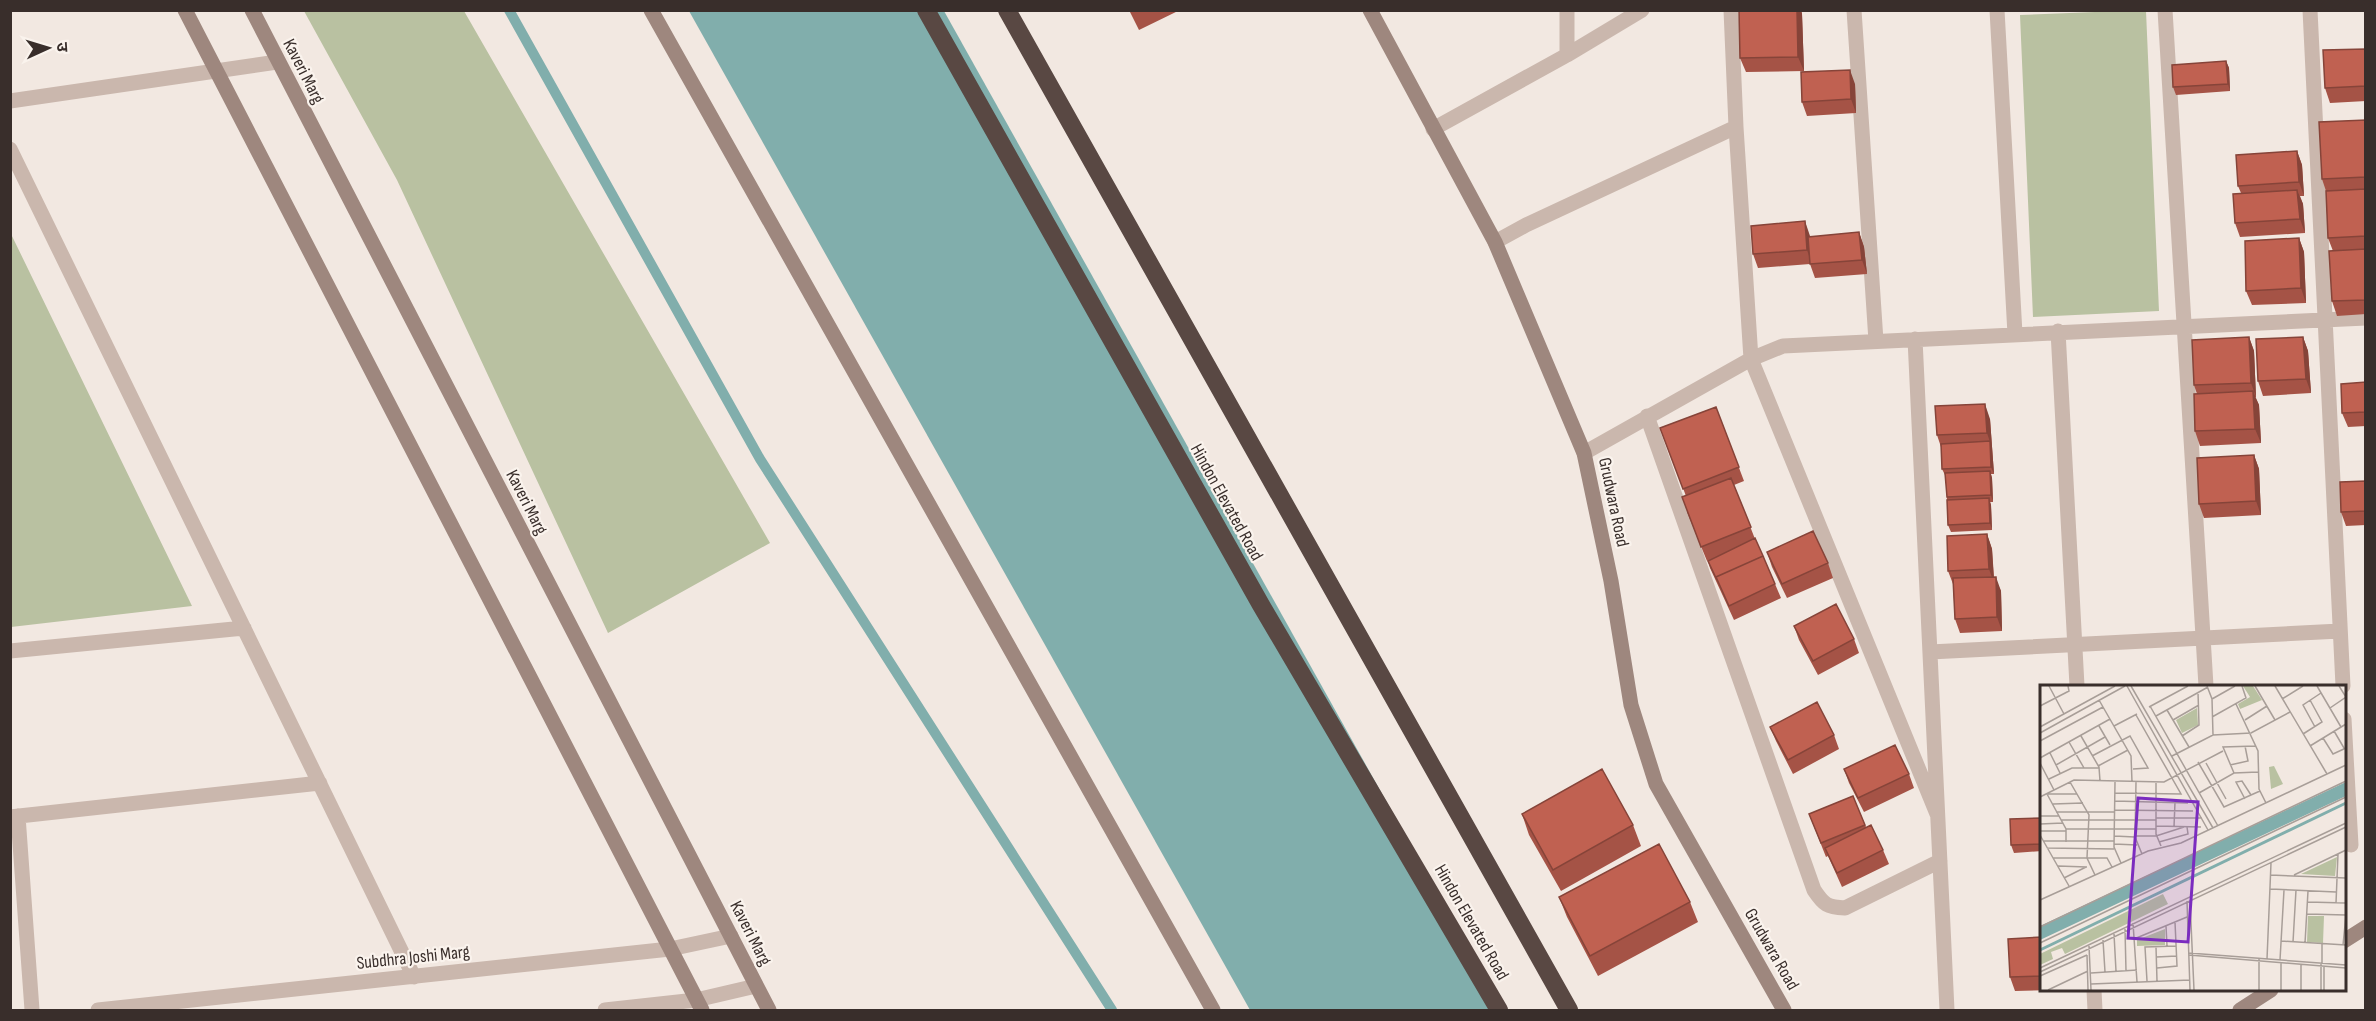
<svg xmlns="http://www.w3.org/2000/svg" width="2376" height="1021" viewBox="0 0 2376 1021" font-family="'Sofia Sans Condensed','Noto Sans Devanagari',sans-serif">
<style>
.green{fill:#b9c1a1}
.water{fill:#81aeac}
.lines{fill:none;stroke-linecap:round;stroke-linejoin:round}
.stream{stroke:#81aeac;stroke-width:10}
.street{stroke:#cab7ad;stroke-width:15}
.secondary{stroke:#9e877e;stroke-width:15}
.highway{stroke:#594843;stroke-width:18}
.wall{fill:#a55346}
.shaded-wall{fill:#864439}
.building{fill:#c06151;stroke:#864439;stroke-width:1.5}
.labels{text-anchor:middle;stroke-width:4.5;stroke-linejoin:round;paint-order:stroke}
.street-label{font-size:18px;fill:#392e2b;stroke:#faf3ed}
.inset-river{fill:none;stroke:#81aeac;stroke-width:3}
.inset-road{fill:none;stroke:#a89e98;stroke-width:1.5}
.view{fill:#7b2cbf;fill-opacity:0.15;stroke:#7b2cbf;stroke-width:3}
.inset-edge{fill:none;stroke:#392e2b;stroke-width:3}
</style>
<rect width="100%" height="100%" fill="#f2e8e1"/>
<!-- green -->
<path class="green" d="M 304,11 L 464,11 L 770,543 L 608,633 L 397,180 Z
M 2120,11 L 2146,11 L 2159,311 L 2033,317 L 2020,15 Z
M 11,234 L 192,606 L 11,627 Z"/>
<!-- water -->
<path class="water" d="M 689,11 L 944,11 L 1503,1010 L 1250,1010 Z"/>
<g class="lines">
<!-- stream -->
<path class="stream" d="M 509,10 L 760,459 L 1112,1010"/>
<!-- street -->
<path class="street" d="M 1567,10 L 1567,55
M 1731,10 L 1736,127 L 1751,359 L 1937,814
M 1854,10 L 1876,341
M 1997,10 L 2015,334
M 2165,10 L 2206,686
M 2310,10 L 2343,686
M 10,101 L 277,62
M 1433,129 L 1567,55 L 1642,10
M 10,149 L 414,977
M 1495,242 L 1526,225 L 1736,127
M 2058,331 L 2077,686
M 1915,339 L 1947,1010
M 1647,416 L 1814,890 C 1824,905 1827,907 1845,908 L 1940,861
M 1584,453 L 1751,359 L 1783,346 L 2366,318
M 10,651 L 244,628
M 1930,652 L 2340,631
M 2344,719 L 2351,845
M 18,816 L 32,1010
M 10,817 L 320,783
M 2094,990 L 2095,1010
M 98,1010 L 670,949 L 731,936
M 605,1010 L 696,1000 L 756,986"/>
<!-- secondary -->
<path class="secondary" d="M 185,10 L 702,1010
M 252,10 L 769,1010
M 651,10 L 1213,1010
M 1370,10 L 1495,242 L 1584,453 L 1611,581 L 1631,705 L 1656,784 L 1784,1010
M 2344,941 L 2366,927
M 2240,1010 L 2271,990"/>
<!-- highway -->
<path class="highway" d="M 926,10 L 1261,605 L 1499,1010
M 1007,10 L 1569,1010"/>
</g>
<!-- wall -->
<path class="wall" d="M 1129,10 L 1180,10 L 1139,30 Z
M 1739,10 L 1801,10 L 1802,14 L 1804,71 L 1746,72 L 1740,58 Z
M 2366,49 L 2366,101 L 2330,103 L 2325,88 Z
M 2226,61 L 2229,68 L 2230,91 L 2176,95 L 2173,87 Z
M 1855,84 L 1856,113 L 1807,116 L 1802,102 Z
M 2366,120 L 2366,314 L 2337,316 L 2332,301 L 2333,251 L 2328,238 L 2326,191 L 2322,179 Z
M 2297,151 L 2302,165 L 2304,196 L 2300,196 L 2303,204 L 2305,233 L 2240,237 L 2235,223 L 2241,193 L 2238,186 Z
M 1859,232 L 1864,247 L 1867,274 L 1815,278 L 1810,264 L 1758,268 L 1753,254 L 1810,236 L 1810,237 Z
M 2299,238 L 2304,252 L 2306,303 L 2252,305 L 2246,291 Z
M 2249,337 L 2254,351 L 2256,397 L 2255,397 L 2259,405 L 2261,443 L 2200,446 L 2195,431 L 2197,394 L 2194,385 Z
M 2303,337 L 2308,351 L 2311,393 L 2263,396 L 2258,381 Z
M 2366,382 L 2366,426 L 2348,427 L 2342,413 Z
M 1716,407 L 1744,481 L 1734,485 L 1755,539 L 1764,558 L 1781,598 L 1734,620 L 1710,568 L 1708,561 L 1710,560 L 1707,561 L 1687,512 L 1686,496 L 1660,428 Z
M 1990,419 L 1994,474 L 1991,474 L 1992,478 L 1993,502 L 1990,502 L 1991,505 L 1992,530 L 1951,532 L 1948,525 L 1946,477 L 1942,469 L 1941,447 L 1937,435 Z
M 2254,455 L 2259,469 L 2261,515 L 2204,518 L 2199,504 Z
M 2366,481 L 2366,525 L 2346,526 L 2341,512 Z
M 1987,534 L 1992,549 L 1994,577 L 2001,591 L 2002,631 L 1960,633 L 1955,619 L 1953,584 L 1948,571 Z
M 1767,552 L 1828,563 L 1833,578 L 1787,598 L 1772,567 Z
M 1794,626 L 1854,639 L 1859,653 L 1818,675 L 1799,640 Z
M 1770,727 L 1834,735 L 1839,749 L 1793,774 L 1776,741 Z
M 1844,769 L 1909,774 L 1914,788 L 1864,812 L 1849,783 Z
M 1853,796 L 1866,827 L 1883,850 L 1889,864 L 1842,887 L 1828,856 L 1826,857 L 1809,814 Z
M 1522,814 L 1633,825 L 1641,846 L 1561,891 L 1529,835 Z
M 2042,818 L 2042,851 L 2014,853 L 2011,845 Z
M 1559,897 L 1690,902 L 1698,922 L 1598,976 L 1567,917 Z
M 2042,937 L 2042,990 L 2058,990 L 2015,991 L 2010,977 Z"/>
<!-- shaded-wall -->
<path class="shaded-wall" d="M 1797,10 L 1801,10 L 1802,14 L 1804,71 L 1798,57 Z
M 2226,61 L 2229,68 L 2230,91 L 2228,84 Z
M 1850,70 L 1855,84 L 1856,113 L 1851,99 Z
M 2297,151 L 2302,165 L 2304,196 L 2299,182 Z
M 2297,190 L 2303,204 L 2305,233 L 2300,219 Z
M 1805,221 L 1810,236 L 1812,264 L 1807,250 Z
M 1859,232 L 1864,247 L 1867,274 L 1862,260 Z
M 2299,238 L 2304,252 L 2306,303 L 2301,288 Z
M 2249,337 L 2254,351 L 2256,397 L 2251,383 Z
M 2303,337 L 2308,351 L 2311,393 L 2306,379 Z
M 2253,391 L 2259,405 L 2261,443 L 2255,429 Z
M 1985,404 L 1990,419 L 1994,474 L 1991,467 L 1990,442 L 1987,433 Z
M 2254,455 L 2259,469 L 2261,515 L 2256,501 Z
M 1990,471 L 1992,478 L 1993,502 L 1991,495 Z
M 1989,498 L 1991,505 L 1992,530 L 1990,523 Z
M 1987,534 L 1992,549 L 1994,583 L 1989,569 Z
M 1996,577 L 2001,591 L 2002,631 L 1997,617 Z"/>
<!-- building -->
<path class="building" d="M 1739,10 L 1797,10 L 1798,57 L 1740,58 Z
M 2366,49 L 2366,86 L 2325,88 L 2323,50 Z
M 2226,61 L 2228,84 L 2173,87 L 2172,65 Z
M 1850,70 L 1851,99 L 1802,102 L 1801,72 Z
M 2366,120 L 2366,177 L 2322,179 L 2319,122 Z
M 2297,151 L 2299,182 L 2238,186 L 2236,155 Z
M 2366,189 L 2366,236 L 2328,238 L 2326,191 Z
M 2297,190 L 2300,219 L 2235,223 L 2233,194 Z
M 1805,221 L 1807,250 L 1753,254 L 1751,226 Z
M 1859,232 L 1862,260 L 1810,264 L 1808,237 Z
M 2299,238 L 2301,288 L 2246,291 L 2245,241 Z
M 2366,249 L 2366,300 L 2332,301 L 2329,251 Z
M 2249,337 L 2251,383 L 2194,385 L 2192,340 Z
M 2303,337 L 2306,379 L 2258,381 L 2256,339 Z
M 2366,382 L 2366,412 L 2342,413 L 2341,384 Z
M 2253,391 L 2255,429 L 2195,431 L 2194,394 Z
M 1985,404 L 1987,433 L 1937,435 L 1935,406 Z
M 1716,407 L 1739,467 L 1683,489 L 1660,428 Z
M 1990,441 L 1991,467 L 1942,469 L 1941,444 Z
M 2254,455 L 2256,501 L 2199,504 L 2197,458 Z
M 1990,471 L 1991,495 L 1947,497 L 1945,473 Z
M 1731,478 L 1751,527 L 1701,547 L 1682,497 Z
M 2366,481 L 2366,511 L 2341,512 L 2340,482 Z
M 1989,498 L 1990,523 L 1948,525 L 1947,500 Z
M 1813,531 L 1828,563 L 1782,584 L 1767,552 Z
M 1987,534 L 1989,569 L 1948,571 L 1947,536 Z
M 1755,538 L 1764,558 L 1763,556 L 1716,577 L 1717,580 L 1708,561 Z
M 1763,556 L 1775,584 L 1729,606 L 1716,577 Z
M 1996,577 L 1997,617 L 1955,619 L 1953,578 Z
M 1836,604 L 1854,639 L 1813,661 L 1794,626 Z
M 1817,702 L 1834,735 L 1788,760 L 1770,727 Z
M 1895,745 L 1909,774 L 1858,798 L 1844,769 Z
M 1602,769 L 1633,825 L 1553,870 L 1522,814 Z
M 1853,796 L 1865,825 L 1821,843 L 1809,814 Z
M 2042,818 L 2042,844 L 2011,845 L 2010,819 Z
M 1871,825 L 1883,850 L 1837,873 L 1825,848 Z
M 1659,844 L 1690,902 L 1590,956 L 1559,897 Z
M 2042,937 L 2042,976 L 2010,977 L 2008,939 Z"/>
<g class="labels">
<!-- street labels -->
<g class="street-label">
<text transform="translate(304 71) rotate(63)" y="6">Kaveri Marg</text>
<text transform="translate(527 502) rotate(63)" y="6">Kaveri Marg</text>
<text transform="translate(1227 502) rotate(61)" y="6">Hindon Elevated Road</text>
<text transform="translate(1614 502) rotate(78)" y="6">Grudwara Road</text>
<text transform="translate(1472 922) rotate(60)" y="6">Hindon Elevated Road</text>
<text transform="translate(751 933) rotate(63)" y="6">Kaveri Marg</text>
<text transform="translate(1772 949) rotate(60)" y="6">Grudwara Road</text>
<text transform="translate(413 957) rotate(-6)" y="6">Subdhra Joshi Marg</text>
</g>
</g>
<!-- overview -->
<g transform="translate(2040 685)">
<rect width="306" height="306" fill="#f2e8e1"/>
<path d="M 203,1 L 213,1 L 222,15 L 200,24 L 198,19 L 210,12 ZM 157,23 L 158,40 L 142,48 L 136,35 ZM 234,81 L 243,99 L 231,104 L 229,82 ZM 297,172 L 295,191 L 261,189 ZM 123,209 L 128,219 L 25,269 L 22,263 L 11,267 L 13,274 L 0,280 L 0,269 ZM 268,231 L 284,231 L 283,258 L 267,257 ZM 125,244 L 125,260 L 97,261 L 97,255 Z" fill="#b9c1a1"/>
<path d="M 306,97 L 306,111 L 0,255 L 0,241 Z" fill="#81aeac"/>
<path class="inset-river" d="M 0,265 L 306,118"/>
<path class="inset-road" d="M 9,1 L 24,29M 87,1 L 168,145M 91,1 L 173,143M 167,1 L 172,14 L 173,50M 215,1 L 235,35M 235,1 L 287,89M 277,1 L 301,42M 172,14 L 195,1M 242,14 L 263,1M 59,15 L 91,71 L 92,97M 196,19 L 218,66 L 219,104 L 226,118M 0,21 L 29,6 L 28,1M 110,21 L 178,141M 109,22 L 148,1M 290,23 L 306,12 L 299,1M 127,25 L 149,62M 116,31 L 168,2M 172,32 L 206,13 L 202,1M 133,35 L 159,20M 205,35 L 227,21M 59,41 L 70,60M 74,41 L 97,29M 0,42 L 75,1M 275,42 L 263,20 L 281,8M 294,46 L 304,63M 0,48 L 85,1M 263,49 L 282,37 L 270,15M 41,51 L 59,82 L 60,96M 142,51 L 159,40 L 158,7M 283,53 L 293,69 L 306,63M 0,56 L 63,22M 29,57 L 44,83M 270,61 L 306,39M 10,68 L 20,88M 52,71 L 90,51 L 108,83 L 93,84M 132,71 L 173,50 L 211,48 L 250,27M 0,73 L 70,34M 158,77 L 184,122 L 220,106M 0,78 L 14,105M 166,78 L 186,114M 16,80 L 65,52M 190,80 L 208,76 L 205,61M 58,81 L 88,65M 194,88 L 183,62 L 216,61M 9,94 L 32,83 L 59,83M 30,97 L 49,130 L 47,173 L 55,190M 75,97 L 74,162 L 81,178M 96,97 L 95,152 L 102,169M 116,98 L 116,149 L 121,161M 75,108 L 141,109 L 96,30M 159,108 L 194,88 L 218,87M 7,109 L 26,144 L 26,157M 8,109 L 37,109M 0,112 L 34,95 L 124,97 L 183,66M 205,114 L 196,97 L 202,96 L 211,110M 75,116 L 148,118M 13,119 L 43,118M 75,125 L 153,126M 16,127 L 74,127M 0,131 L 19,131M 116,133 L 162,133M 21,135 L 116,135M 0,139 L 23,138M 116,141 L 161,142M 134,142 L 135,117M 26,144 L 116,144M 0,146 L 26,146M 0,150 L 29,201M 74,151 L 95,152M 95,151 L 116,151 L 144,142M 3,156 L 74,156M 119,157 L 148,149 L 147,142M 74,159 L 97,160M 7,163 L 74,164M 13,173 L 67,173 L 72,182M 18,181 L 47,182M 230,190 L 306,193M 254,190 L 306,165M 24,193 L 46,182M 230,204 L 296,207M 0,215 L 108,166 L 141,158 L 306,80M 147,216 L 150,305M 150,216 L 154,305M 267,217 L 306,218M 296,218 L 298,169M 267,229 L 306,230M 93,238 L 97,297M 126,241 L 127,261M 0,242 L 306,96M 85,244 L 86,286M 74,249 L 76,286M 94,254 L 147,232M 63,255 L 65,287M 241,256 L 306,260M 253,257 L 256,205M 0,258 L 306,112M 265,258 L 268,206M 282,259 L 282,278M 303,260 L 306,230M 49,261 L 51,305M 116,262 L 117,296M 149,268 L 306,280M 47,270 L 48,305M 149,270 L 306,283M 116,272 L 137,271M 219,274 L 219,305M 227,274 L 231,178M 240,275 L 244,205M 281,279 L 281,305M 261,280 L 261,305M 284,282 L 284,305M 0,283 L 306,138M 117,283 L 137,281 L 135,237M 0,287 L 306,142M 51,288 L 97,285M 0,291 L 47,270M 107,296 L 105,262 L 136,261M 51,299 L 150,295M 8,305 L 48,286M 241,305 L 241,278"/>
<path class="view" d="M 98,113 L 158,117 L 148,257 L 88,253 Z"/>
<rect width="306" height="306" class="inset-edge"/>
</g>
<!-- border -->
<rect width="2376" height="1021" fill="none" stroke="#392e2b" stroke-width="24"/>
<!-- north arrow -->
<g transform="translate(48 48) rotate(86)" stroke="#faf3ed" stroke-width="4.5" paint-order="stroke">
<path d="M0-4.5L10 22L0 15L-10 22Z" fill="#392e2b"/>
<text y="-9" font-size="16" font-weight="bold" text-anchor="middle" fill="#392e2b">उ</text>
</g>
</svg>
